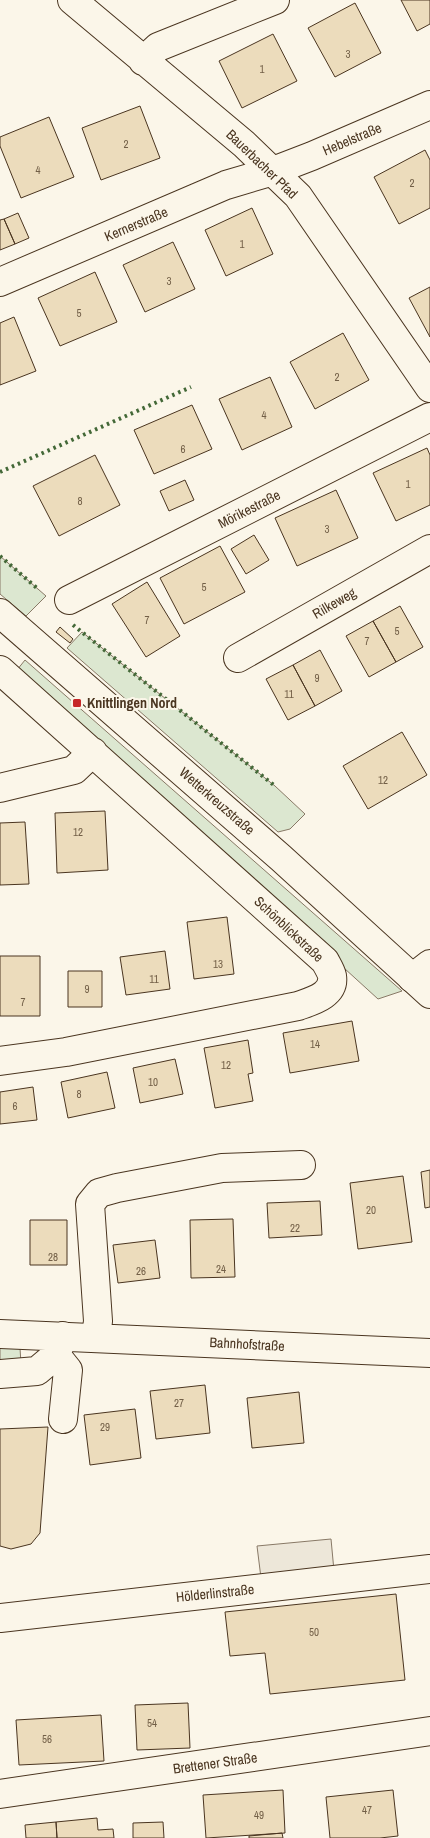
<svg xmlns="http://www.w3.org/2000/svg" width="430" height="1838" viewBox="0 0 430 1838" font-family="'Archivo Narrow',sans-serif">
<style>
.green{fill:#dce7d0;stroke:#887966}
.parking{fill:#ede7d9;stroke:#887966}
.building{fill:#ecdcbc;stroke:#4a3520}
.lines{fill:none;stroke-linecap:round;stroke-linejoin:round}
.minor-casing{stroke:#4a3520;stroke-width:30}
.major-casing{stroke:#4a3520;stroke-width:30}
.minor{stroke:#fbf6e9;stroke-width:28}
.major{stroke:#fbf6e9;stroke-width:28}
.hedge{stroke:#436837;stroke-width:4;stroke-dasharray:2.5 4;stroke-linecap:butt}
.poi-dot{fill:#c62828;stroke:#fbf6e9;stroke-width:2}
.labels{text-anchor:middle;stroke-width:4;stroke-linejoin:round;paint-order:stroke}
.number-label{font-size:11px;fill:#725f47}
.street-label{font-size:14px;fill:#4a3520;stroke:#fbf6e9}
.poi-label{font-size:14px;font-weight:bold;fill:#4a3520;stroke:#fbf6e9;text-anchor:start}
</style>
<rect width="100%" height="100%" fill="#fbf6e9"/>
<!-- green -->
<path class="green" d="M 0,556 L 46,596 L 26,616 L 0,594 Z
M 82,632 L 275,786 L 305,814 L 290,829 L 278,832 L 67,648 Z
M 25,660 L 402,991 L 378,999 L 17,670 Z
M 0,1348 L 20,1348 L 21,1364 L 0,1366 Z"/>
<!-- parking -->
<path class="parking" d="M 331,1539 L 334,1571 L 261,1578 L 257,1546 Z"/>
<!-- building -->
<path class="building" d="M 401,0 L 430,0 L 430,24 L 417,31 Z
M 355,3 L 381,53 L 335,77 L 308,28 Z
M 273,34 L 297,81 L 242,108 L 219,61 Z
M 140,106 L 160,158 L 101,180 L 82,128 Z
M 49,117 L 74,177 L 21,198 L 0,146 L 0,137 Z
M 425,150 L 430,160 L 430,208 L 399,224 L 374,177 Z
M 252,208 L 273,254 L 226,276 L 205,230 Z
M 18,213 L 29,238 L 15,244 L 4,219 Z
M 4,219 L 15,244 L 0,250 L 0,220 Z
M 173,242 L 195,289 L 145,312 L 123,265 Z
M 95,272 L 117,322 L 60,346 L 38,298 Z
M 430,287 L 430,337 L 409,298 Z
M 14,317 L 36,371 L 0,385 L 0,323 Z
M 343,333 L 369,380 L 315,409 L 290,362 Z
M 270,377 L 292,427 L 242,450 L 219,399 Z
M 192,405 L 212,449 L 154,474 L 134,430 Z
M 427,448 L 430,455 L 430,505 L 396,521 L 373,473 Z
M 95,455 L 120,505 L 59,536 L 33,486 Z
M 185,480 L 194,500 L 169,511 L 160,491 Z
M 336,490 L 358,538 L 297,566 L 275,518 Z
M 254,535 L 269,560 L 246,574 L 231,549 Z
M 220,546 L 245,592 L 184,624 L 160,578 Z
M 147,582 L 180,636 L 146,657 L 112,604 Z
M 400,606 L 423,647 L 396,662 L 373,621 Z
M 373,621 L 396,662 L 369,677 L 346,636 Z
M 60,627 L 73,639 L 70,643 L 56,632 Z
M 320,650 L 342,691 L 315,706 L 293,665 Z
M 293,665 L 315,706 L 288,720 L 266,679 Z
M 402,732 L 427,775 L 368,809 L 343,766 Z
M 105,811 L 108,870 L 57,873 L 55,813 Z
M 25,822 L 29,884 L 0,885 L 0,823 Z
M 227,917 L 234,974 L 194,979 L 187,922 Z
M 165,951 L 170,989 L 126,995 L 120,957 Z
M 0,956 L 40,956 L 40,1016 L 0,1016 Z
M 68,971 L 102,971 L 102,1007 L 68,1007 Z
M 352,1021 L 359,1061 L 290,1073 L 283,1033 Z
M 248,1040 L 253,1073 L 248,1074 L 253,1101 L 215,1108 L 204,1048 Z
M 175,1059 L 183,1094 L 140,1103 L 133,1068 Z
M 107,1072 L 115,1108 L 68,1118 L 61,1082 Z
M 33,1087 L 37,1120 L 0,1124 L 0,1092 Z
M 430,1170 L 430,1207 L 425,1208 L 421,1172 Z
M 403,1176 L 412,1242 L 358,1249 L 350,1183 Z
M 320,1201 L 322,1235 L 269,1238 L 267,1203 Z
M 233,1219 L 235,1277 L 191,1278 L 190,1220 Z
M 30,1220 L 67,1220 L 67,1265 L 30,1265 Z
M 155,1240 L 160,1278 L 118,1283 L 113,1245 Z
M 205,1385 L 210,1433 L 156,1439 L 150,1391 Z
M 299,1392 L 304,1443 L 252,1448 L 247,1398 Z
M 135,1409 L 141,1458 L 90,1465 L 84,1415 Z
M 48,1427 L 40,1533 L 31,1544 L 11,1549 L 0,1546 L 0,1429 Z
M 396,1594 L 405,1680 L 270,1694 L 265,1653 L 230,1656 L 225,1612 Z
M 188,1703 L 190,1748 L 137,1750 L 135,1705 Z
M 101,1715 L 104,1761 L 19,1765 L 16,1720 Z
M 283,1790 L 285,1833 L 206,1838 L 203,1795 Z
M 393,1790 L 398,1836 L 380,1838 L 330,1838 L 326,1797 Z
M 97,1818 L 98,1830 L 113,1829 L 114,1838 L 57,1838 L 56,1822 Z
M 56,1822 L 57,1838 L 26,1838 L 25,1825 Z
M 163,1822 L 164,1838 L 133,1838 L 133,1823 Z
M 282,1833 L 283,1838 L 249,1838 L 249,1836 Z"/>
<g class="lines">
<defs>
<path id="minor" d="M 72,0 L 244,144 L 298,196 L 430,388
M 143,61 L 158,47 L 275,0
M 0,282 L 226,185 L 273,171 L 312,156 L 430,105
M 69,600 L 430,417
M 238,658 L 430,549
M 0,670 L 325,961 C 327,965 331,971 332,976 C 335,995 312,1001 298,1006 L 66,1052 L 0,1061
M 0,788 L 74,770 L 93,752
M 412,978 L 430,964
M 0,1334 L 430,1353
M 96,1337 L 98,1321 L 90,1204 L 99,1193 L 117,1188 L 222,1168 L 301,1165
M 56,1355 L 68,1370 L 63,1419
M 0,1374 L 37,1371 L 56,1355 L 63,1336
M 0,1618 L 430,1569
M 0,1794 L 430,1731"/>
<path id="major" d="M 0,613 L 281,858 L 430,994"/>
</defs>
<!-- minor casing -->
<use href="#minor" class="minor-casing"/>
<!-- major casing -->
<use href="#major" class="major-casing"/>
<!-- minor -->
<use href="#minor" class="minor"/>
<!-- major -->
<use href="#major" class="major"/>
<!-- hedge -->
<path class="hedge" d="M 0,472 L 191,387
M 0,556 L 38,589
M 73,625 L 275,786"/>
</g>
<!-- markers -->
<rect class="poi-dot" x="72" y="698" width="10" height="10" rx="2.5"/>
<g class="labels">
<!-- number labels -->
<g class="number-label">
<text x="348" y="58">3</text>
<text x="262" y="73">1</text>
<text x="126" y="148">2</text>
<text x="38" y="174">4</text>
<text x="412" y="187">2</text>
<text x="242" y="248">1</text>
<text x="169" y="285">3</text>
<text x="79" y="317">5</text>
<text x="337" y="381">2</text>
<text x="264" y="419">4</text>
<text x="183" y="453">6</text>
<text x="408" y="488">1</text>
<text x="80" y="505">8</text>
<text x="327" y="533">3</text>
<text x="204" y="591">5</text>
<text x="147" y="624">7</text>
<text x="397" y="635">5</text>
<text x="367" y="645">7</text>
<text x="317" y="682">9</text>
<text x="289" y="698">11</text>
<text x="383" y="784">12</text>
<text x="78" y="836">12</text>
<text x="218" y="968">13</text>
<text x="154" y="983">11</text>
<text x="87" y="993">9</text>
<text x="23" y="1006">7</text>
<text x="315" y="1048">14</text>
<text x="226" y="1069">12</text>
<text x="153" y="1086">10</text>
<text x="79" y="1098">8</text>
<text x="15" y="1110">6</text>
<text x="371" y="1214">20</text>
<text x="295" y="1232">22</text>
<text x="53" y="1261">28</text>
<text x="221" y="1273">24</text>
<text x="141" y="1275">26</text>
<text x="179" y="1407">27</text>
<text x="105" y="1431">29</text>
<text x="314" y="1636">50</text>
<text x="152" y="1727">54</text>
<text x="47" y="1743">56</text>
<text x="367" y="1814">47</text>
<text x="259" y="1819">49</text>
</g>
<!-- street labels -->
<g class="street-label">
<text transform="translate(352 139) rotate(-23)" y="5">Hebelstraße</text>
<text transform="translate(262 164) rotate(44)" y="5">Bauerbacher Pfad</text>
<text transform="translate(136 224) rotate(-23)" y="5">Kernerstraße</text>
<text transform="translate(249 509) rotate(-27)" y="5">Mörikestraße</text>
<text transform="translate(334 603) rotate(-30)" y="5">Rilkeweg</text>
<text transform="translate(217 801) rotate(41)" y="5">Wetterkreuzstraße</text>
<text transform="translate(289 929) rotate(43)" y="5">Schönblickstraße</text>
<text transform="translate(247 1344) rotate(3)" y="5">Bahnhofstraße</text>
<text transform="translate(215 1593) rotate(-6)" y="5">Hölderlinstraße</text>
<text transform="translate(215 1763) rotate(-8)" y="5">Brettener Straße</text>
</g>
<!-- poi labels -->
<g class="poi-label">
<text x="87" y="708">Knittlingen Nord</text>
</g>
</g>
</svg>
